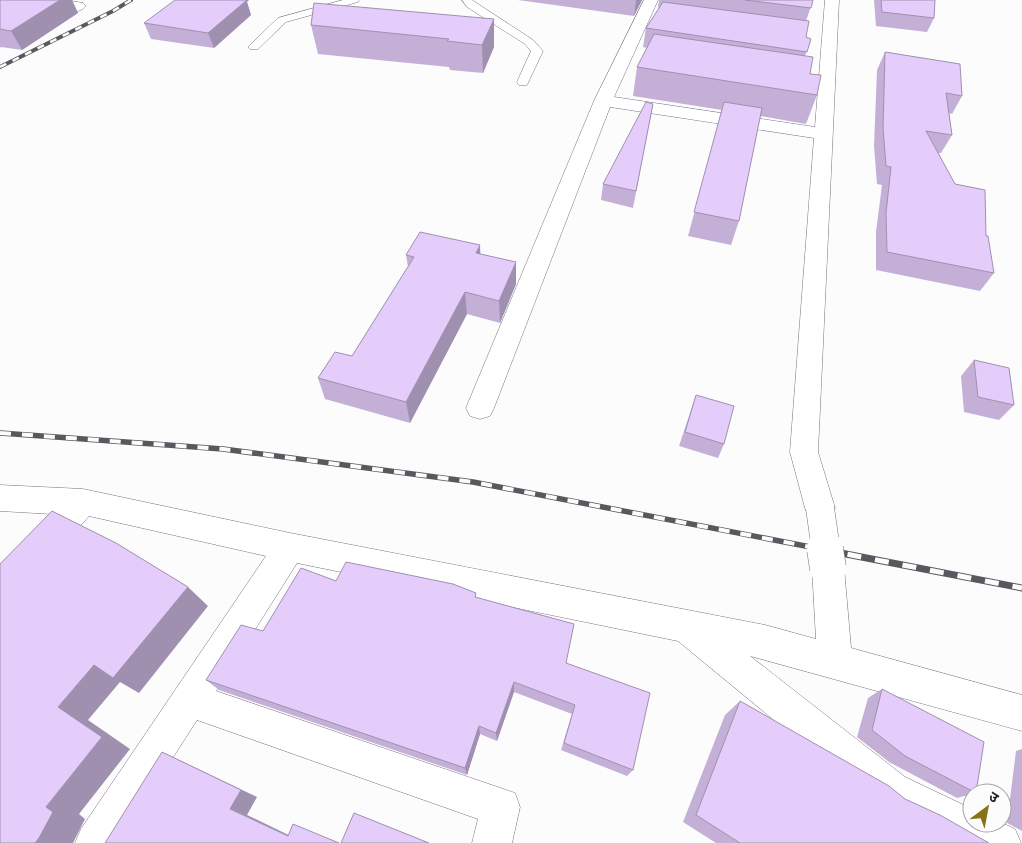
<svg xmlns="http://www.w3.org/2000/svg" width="1022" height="843" viewBox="0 0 1022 843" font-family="Lora,'Noto Sans Devanagari',serif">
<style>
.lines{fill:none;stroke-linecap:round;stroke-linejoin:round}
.lane-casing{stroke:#7a6e86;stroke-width:1}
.street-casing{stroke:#7a6e86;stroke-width:1}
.lane{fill:#fff;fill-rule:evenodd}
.street{fill:#fff;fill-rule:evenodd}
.rail-far2-casing{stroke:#5b575e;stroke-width:4}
.rail-far1-casing{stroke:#5b575e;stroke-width:5.5}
.rail-casing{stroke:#5b575e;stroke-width:7}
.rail-far2{stroke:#fcfcfc;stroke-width:2.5;stroke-dasharray:7;stroke-linecap:butt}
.rail-far1{stroke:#fcfcfc;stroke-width:4;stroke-dasharray:11;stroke-linecap:butt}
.rail{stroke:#fcfcfc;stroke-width:5;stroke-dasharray:14;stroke-linecap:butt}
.street-bridge-far1-casing{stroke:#7a6e86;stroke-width:29;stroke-linecap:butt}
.street-bridge-casing{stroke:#7a6e86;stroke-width:37;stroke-linecap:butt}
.street-bridge-far1{stroke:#fff;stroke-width:28}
.street-bridge{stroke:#fff;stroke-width:36}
.wall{fill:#c4b0d7}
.shaded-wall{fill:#a090af}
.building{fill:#e4cdfa;stroke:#a090af}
</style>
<rect width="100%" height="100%" fill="#fcfcfc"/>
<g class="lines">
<defs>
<path id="lane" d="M 343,0 L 359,0 L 358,2 L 286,22 L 258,49 L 250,49 L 248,47 L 278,18 Z
M 462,0 L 472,0 L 533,40 L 543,51 L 527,85 L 519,85 L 517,82 L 531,51 L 525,44 L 467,7 Z"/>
<path id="street" d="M 21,0 L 66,0 L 83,3 L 86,6 L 83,9 L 78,11 L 28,4 L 23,3 Z
M 644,0 L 658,0 L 614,97 L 815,127 L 825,0 L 839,0 L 818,452 L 835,508 L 831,517 L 820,521 L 809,517 L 805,508 L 790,452 L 814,138 L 610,107 L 494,408 L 490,416 L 480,419 L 470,416 L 466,408 L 594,101 Z
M 0,485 L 83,489 L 290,533 L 765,625 L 816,639 L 812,568 L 817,557 L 828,553 L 839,557 L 844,568 L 851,648 L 1022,695 L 1022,731 L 750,656 L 905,777 L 972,809 L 972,823 L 1002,823 L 1015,829 L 1021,843 L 957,843 L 877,805 L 678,641 L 297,563 L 216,691 L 515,793 L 520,807 L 512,843 L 472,843 L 478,819 L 197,720 L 118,843 L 75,843 L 81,829 L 266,556 L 89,516 L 12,602 L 0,607 L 0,568 L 52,514 L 0,511 Z"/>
</defs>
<!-- lane casing -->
<use href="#lane" class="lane-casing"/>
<!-- street casing -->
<use href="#street" class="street-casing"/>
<!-- lane -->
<use href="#lane" class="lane"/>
<!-- street -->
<use href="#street" class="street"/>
<defs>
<path id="rail-far2" d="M 0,67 L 113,11 L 131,0"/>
<path id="rail-far1" d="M 0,433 L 223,449 L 473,482 L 826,550"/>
<path id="rail" d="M 820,549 L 1022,588"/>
</defs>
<!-- rail-far2 casing -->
<use href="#rail-far2" class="rail-far2-casing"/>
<!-- rail-far1 casing -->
<use href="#rail-far1" class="rail-far1-casing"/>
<!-- rail casing -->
<use href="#rail" class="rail-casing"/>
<!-- rail-far2 -->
<use href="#rail-far2" class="rail-far2"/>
<!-- rail-far1 -->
<use href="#rail-far1" class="rail-far1"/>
<!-- rail -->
<use href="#rail" class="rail"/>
<defs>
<path id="street-bridge-far1" d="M 820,508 L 826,550"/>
<path id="street-bridge" d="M 825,549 L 828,568"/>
</defs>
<!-- street-bridge-far1 casing -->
<use href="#street-bridge-far1" class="street-bridge-far1-casing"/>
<!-- street-bridge casing -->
<use href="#street-bridge" class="street-bridge-casing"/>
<!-- street-bridge-far1 -->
<use href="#street-bridge-far1" class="street-bridge-far1"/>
<!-- street-bridge -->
<use href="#street-bridge" class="street-bridge"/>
</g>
<!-- wall -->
<path class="wall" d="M 0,0 L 72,0 L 78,13 L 22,50 L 1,47 L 0,48 Z
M 518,0 L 642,0 L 634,16 Z
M 659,0 L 813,0 L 806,21 L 806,37 L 811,39 L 805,56 L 817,95 L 806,124 L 760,116 L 739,221 L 731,245 L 688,236 L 722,110 L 633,96 L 637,67 L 647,48 L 643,47 L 646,28 L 659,8 L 658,7 Z
M 874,0 L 935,0 L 934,18 L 927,32 L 876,26 Z
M 247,2 L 251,15 L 214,48 L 151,39 L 144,23 Z
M 314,3 L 494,47 L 483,73 L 450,70 L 449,67 L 318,54 L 311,25 Z
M 885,52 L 962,96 L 952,114 L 949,113 L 952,135 L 941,153 L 938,153 L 955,184 L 986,236 L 994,273 L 980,291 L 876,270 L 876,232 L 882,185 L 877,184 L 874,146 L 877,70 Z
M 653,104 L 633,208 L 601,200 L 603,184 Z
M 480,245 L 480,254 L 516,262 L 516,284 L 500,323 L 467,314 L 410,423 L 325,399 L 318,378 L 352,356 L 408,267 L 406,255 Z
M 974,360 L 1014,405 L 999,420 L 964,412 L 961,376 Z
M 696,395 L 724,444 L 718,458 L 679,446 Z
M 336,581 L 477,597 L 566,663 L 633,770 L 627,776 L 561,750 L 572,714 L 514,692 L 497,741 L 480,734 L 467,775 L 219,690 L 206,680 L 263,631 Z
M 882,689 L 976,793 L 972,793 L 972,794 L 957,798 L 889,762 L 857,737 L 868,698 Z
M 740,701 L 905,799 L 989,843 L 716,843 L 683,822 L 725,715 Z
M 1022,749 L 1022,831 L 1007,823 L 1016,751 Z"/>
<!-- shaded-wall -->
<path class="shaded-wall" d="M 60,0 L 72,0 L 78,13 L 22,50 L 11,31 Z
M 231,0 L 249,0 L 247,2 L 251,15 L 214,48 L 208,33 Z
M 636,0 L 642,0 L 634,16 Z
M 494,19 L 494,47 L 483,73 L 482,45 Z
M 480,245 L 481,268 L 476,253 Z
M 516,262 L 516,284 L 500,323 L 499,301 Z
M 465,292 L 467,314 L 410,423 L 406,402 Z
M 188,587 L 208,606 L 139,693 L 120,682 L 88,720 L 130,749 L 79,814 L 85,819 L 73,843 L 35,843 L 58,707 L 94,665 Z
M 514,682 L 514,692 L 497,741 L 496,733 Z
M 479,726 L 480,734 L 467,775 L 465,768 Z
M 162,752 L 257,797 L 247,815 L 301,841 L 288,836 L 230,809 Z"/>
<!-- building -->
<path class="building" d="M 0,0 L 60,0 L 11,31 L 0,29 Z
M 175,0 L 247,0 L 208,33 L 144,23 Z
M 745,0 L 813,0 L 811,8 Z
M 881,0 L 935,0 L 934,18 L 882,12 Z
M 663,2 L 809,21 L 806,37 L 811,39 L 807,52 L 646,28 Z
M 314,3 L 494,19 L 482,45 L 447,41 L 449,39 L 311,25 Z
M 654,34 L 813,57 L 810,74 L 821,75 L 817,95 L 637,67 Z
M 885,52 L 960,64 L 962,96 L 946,93 L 952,135 L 926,131 L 955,184 L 985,190 L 986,236 L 988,236 L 994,273 L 887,252 L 886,213 L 891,167 L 886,166 L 883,128 Z
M 646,102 L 653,104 L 636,191 L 603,184 Z
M 724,102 L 762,108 L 739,221 L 694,212 Z
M 420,232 L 480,245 L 476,253 L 516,262 L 499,301 L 465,292 L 406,402 L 318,378 L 335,352 L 352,356 L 414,257 L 406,255 Z
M 974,360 L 1009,368 L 1014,405 L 978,397 Z
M 696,395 L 734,406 L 724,444 L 685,432 Z
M 52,511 L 116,543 L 188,587 L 113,678 L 94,665 L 58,707 L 102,737 L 46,807 L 53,812 L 39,838 L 35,843 L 0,843 L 0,564 Z
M 346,562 L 453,584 L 476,593 L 475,597 L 574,624 L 566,663 L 650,693 L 633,770 L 564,743 L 575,705 L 514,682 L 496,733 L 479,726 L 465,768 L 206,680 L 241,625 L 263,631 L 301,568 L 336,581 Z
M 882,689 L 984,742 L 976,793 L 905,756 L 872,730 Z
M 740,701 L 889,786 L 905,799 L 940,815 L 989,843 L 740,843 L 696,815 Z
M 162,752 L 241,790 L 230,809 L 288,836 L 293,824 L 339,843 L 105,843 Z
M 354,813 L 429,843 L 341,843 Z"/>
<!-- north arrow -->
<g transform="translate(987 808) rotate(32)"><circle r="24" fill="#fcfcfc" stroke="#a3a1a5"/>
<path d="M0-4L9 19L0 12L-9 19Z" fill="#857315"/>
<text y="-8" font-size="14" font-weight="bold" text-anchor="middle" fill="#1e1922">उ</text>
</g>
</svg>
